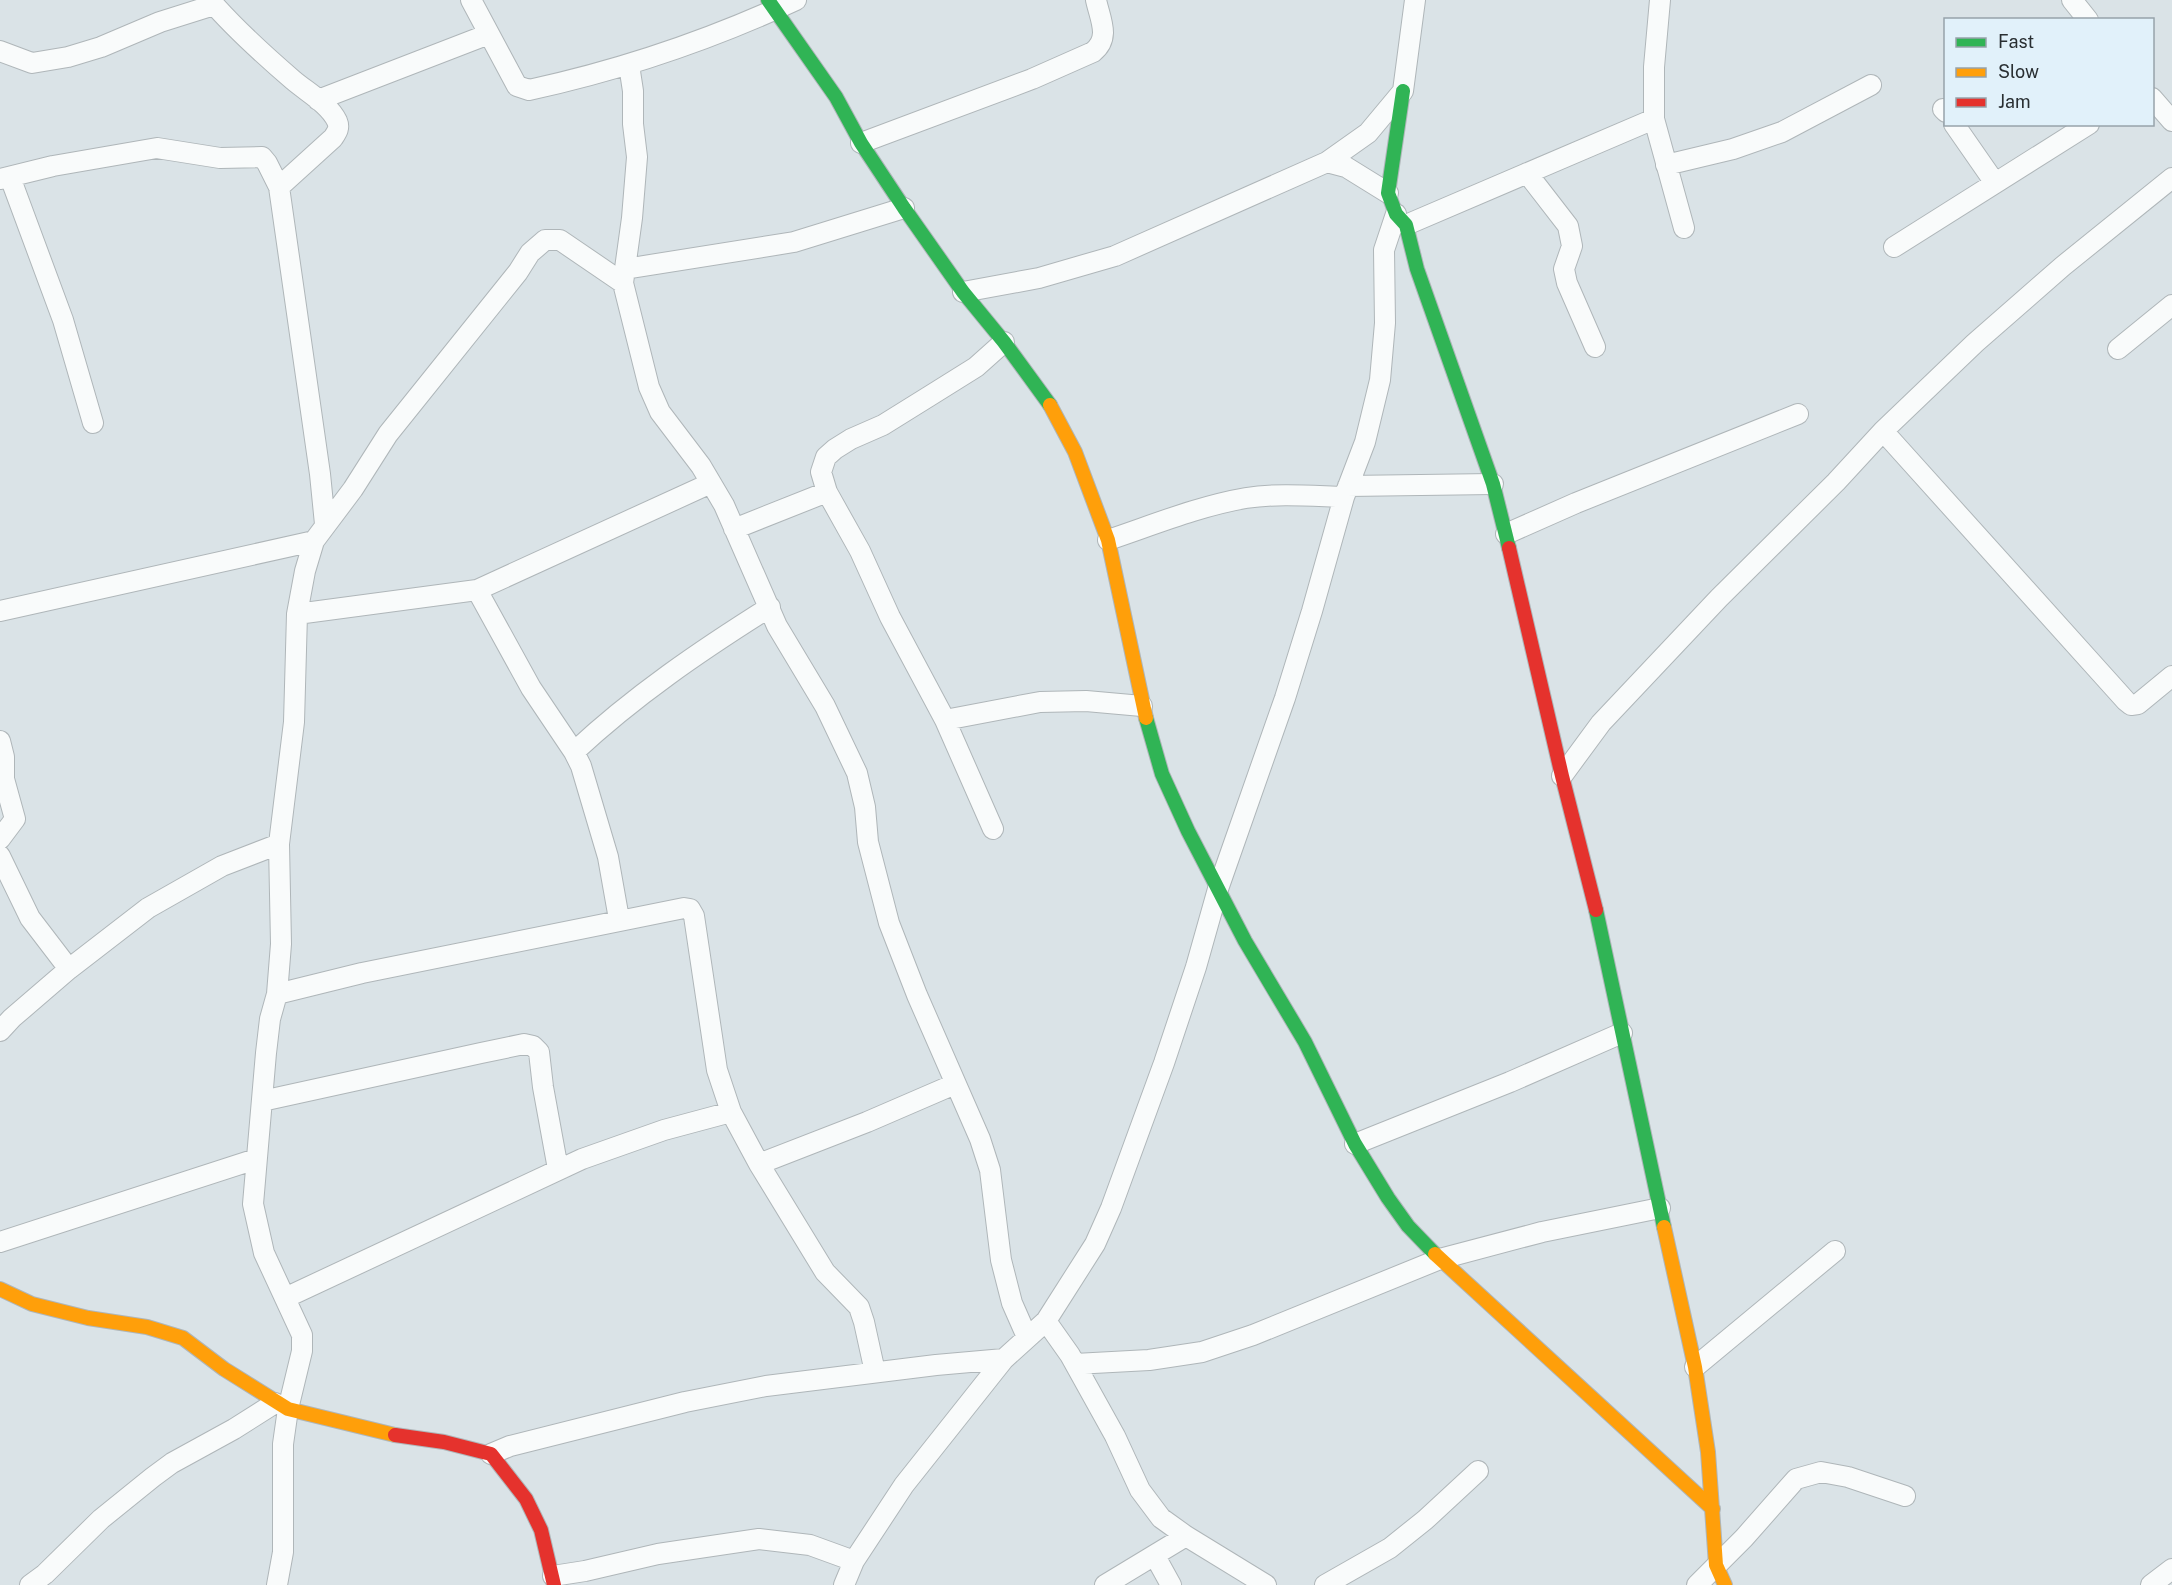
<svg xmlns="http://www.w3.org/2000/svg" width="2172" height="1585" viewBox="0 0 2172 1585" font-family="'Public Sans',sans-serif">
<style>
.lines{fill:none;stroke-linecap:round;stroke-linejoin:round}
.street-casing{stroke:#afb6b9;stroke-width:22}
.fast-casing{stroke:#afb6b9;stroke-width:16}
.slow-casing{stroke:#afb6b9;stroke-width:16}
.jam-casing{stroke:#afb6b9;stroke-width:16}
.street{stroke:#f9fbfb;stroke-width:20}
.fast{stroke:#30b455;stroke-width:14}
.slow{stroke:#ff9f0a;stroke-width:14}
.jam{stroke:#e5322d;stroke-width:14}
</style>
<rect width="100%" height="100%" fill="#dae3e7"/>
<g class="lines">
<defs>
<path id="street" d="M 210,0 C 235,29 264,55 293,80 C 307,92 329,104 337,121 C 340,128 337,132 333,138 L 279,187
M 471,0 L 517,86 L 529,90 C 621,70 710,40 796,0
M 1660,0 L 1654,67 L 1654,119 L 1684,228
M 2072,0 L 2088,20
M 0,51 L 32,63 L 68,57 L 101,47 L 160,22 L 214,5
M 629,65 L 633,91 L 633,124 L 637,157 L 632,218 L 623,283 L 649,387 L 660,412 L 701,466 L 724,505 L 777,626 L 825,706 L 857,773 L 865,807 L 868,842 L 889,923 L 917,995 L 980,1139 L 990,1170 L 1001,1260 L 1012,1303 L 1027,1337
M 2152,98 L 2172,121
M 318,100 L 489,34
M 1943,109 L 1946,112
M 1954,124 L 1995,183
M 861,143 L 1032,79 L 1093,52 C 1111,38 1100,19 1096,0
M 1327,162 L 1346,167 L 1388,193
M 1666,165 L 1733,149 L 1782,132 L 1871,85
M 1527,173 L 1568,226 L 1572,246 L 1564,269 L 1567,283 L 1595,347
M 10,177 L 63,320 L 93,423
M 0,179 L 53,166 L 157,148 L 220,158 L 262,157 L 267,163 L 279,187 L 320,474 L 325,524
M 1406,225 L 1654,119
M 1894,247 L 2089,124
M 625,269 L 794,242 L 904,208
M 963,292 L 1039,278 L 1115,256 L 1327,162 L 1368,133 L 1403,91 L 1415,0
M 2118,349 L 2172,305
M 1883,431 L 2126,701 L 2131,705 L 2138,704 L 2172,676
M 1348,486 L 1493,484
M 734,529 L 827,492
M 1506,534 L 1576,503 L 1798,414
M 1108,540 C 1153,525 1199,506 1246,498 C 1278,493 1312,496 1344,497
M 477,590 L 531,688 L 574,752 L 581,766 L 608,857 L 619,919
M 0,611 L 314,541
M 297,614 L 477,590 L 711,483
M 945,720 L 1040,702 L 1086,701 L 1142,706
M 0,741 L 4,757 L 4,779 L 15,819 L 0,839
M 574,752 C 634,696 700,651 770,607
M 1562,776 L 1601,723 L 1719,598 L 1836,482 L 1883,431 L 1975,343 L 2063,266 L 2172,178
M 993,829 L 945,720 L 890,617 L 860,551 L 827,492 L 821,472 L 826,457 L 835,449 L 851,439 L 883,425 L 928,397 L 976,367 L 1004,342
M 0,856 L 30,918 L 69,969
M 277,994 L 362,973 L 684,908 L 690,909 L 694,916 L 717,1070 L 731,1112 L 759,1164 L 825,1272 L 859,1307 L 864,1322 L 875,1372
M 0,1031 L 12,1018 L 69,969 L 148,908 L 222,866 L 279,844
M 262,1101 L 481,1053 L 524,1044 L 533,1046 L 539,1052 L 543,1087 L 558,1169
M 1355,1144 L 1510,1082 L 1622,1033
M 759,1164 L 867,1122 L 955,1084
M 0,1242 L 256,1159
M 285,1298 L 582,1159 L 664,1130 L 731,1112
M 1046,1321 L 1070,1355 L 1115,1436 L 1140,1490 L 1161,1518 L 1186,1536 L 1266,1585
M 1075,1364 L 1149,1360 L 1202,1352 L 1253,1335 L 1440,1259 L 1542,1232 L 1660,1208
M 1695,1367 L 1835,1251
M 491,1454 L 510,1446 L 685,1402 L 766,1386 L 936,1365 L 1004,1359
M 1155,1556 L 1171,1585
M 553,1576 L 585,1571 L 658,1554 L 759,1539 L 810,1545 L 854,1561
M 30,1585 L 45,1574 L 101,1519 L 153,1477 L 172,1463 L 234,1429 L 275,1403
M 277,1585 L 283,1552 L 283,1444 L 288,1409 L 302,1351 L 302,1335 L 264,1253 L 253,1204 L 266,1053 L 270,1019 L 277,994 L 281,944 L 279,844 L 294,722 L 297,614 L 305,571 L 314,541 L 353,489 L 388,434 L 518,272 L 530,253 L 545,240 L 560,240 L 623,283
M 844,1585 L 854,1561 L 904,1485 L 1004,1359 L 1046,1321 L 1095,1244 L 1111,1208 L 1164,1063 L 1196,967 L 1218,889 L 1285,698 L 1312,611 L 1344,497 L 1365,442 L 1380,380 L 1385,323 L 1384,250 L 1396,214
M 1105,1585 L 1186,1536
M 1325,1585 L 1390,1548 L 1425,1520 L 1478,1471
M 1697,1585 L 1744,1538 L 1796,1479 L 1821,1472 L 1848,1477 L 1905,1496
M 2151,1585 L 2172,1569"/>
<path id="fast" d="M 768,0 L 836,97 L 861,143 L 904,208 L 963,292 L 1004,342 L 1050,405
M 1403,91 L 1388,193 L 1396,214 L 1406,225 L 1417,269 L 1493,484 L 1509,548
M 1146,718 L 1162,774 L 1188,831 L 1245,941 L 1305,1042 L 1355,1144 L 1388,1198 L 1408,1226 L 1435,1254
M 1596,910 L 1664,1227"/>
<path id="slow" d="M 1050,405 L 1075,452 L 1108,540 L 1146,718
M 1664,1227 L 1695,1367 L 1708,1452 L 1716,1565 L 1725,1585
M 1435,1254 L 1713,1509
M 0,1289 L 32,1304 L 88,1318 L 147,1327 L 183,1338 L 224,1369 L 288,1409 L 395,1435"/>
<path id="jam" d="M 1509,548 L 1562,776 L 1596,910
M 395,1435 L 444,1442 L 491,1454 L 526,1499 L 541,1530 L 554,1585"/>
</defs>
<!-- street casing -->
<use href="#street" class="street-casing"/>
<!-- fast casing -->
<use href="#fast" class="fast-casing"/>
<!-- slow casing -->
<use href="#slow" class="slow-casing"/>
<!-- jam casing -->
<use href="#jam" class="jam-casing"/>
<!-- street -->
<use href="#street" class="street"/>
<!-- fast -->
<use href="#fast" class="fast"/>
<!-- slow -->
<use href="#slow" class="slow"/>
<!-- jam -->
<use href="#jam" class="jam"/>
</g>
<!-- legend -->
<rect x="1944" y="18" width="210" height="108" fill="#e1f1fa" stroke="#97a3aa" stroke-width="1.5"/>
<rect x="1956" y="38" width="30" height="9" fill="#30b455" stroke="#97a3aa" stroke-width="1.5"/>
<text x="1998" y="48" font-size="18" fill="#292f32">Fast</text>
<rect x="1956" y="68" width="30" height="9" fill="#ff9f0a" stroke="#97a3aa" stroke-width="1.5"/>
<text x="1998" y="78" font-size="18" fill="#292f32">Slow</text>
<rect x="1956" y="98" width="30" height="9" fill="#e5322d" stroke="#97a3aa" stroke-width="1.5"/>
<text x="1998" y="108" font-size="18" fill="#292f32">Jam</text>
</svg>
